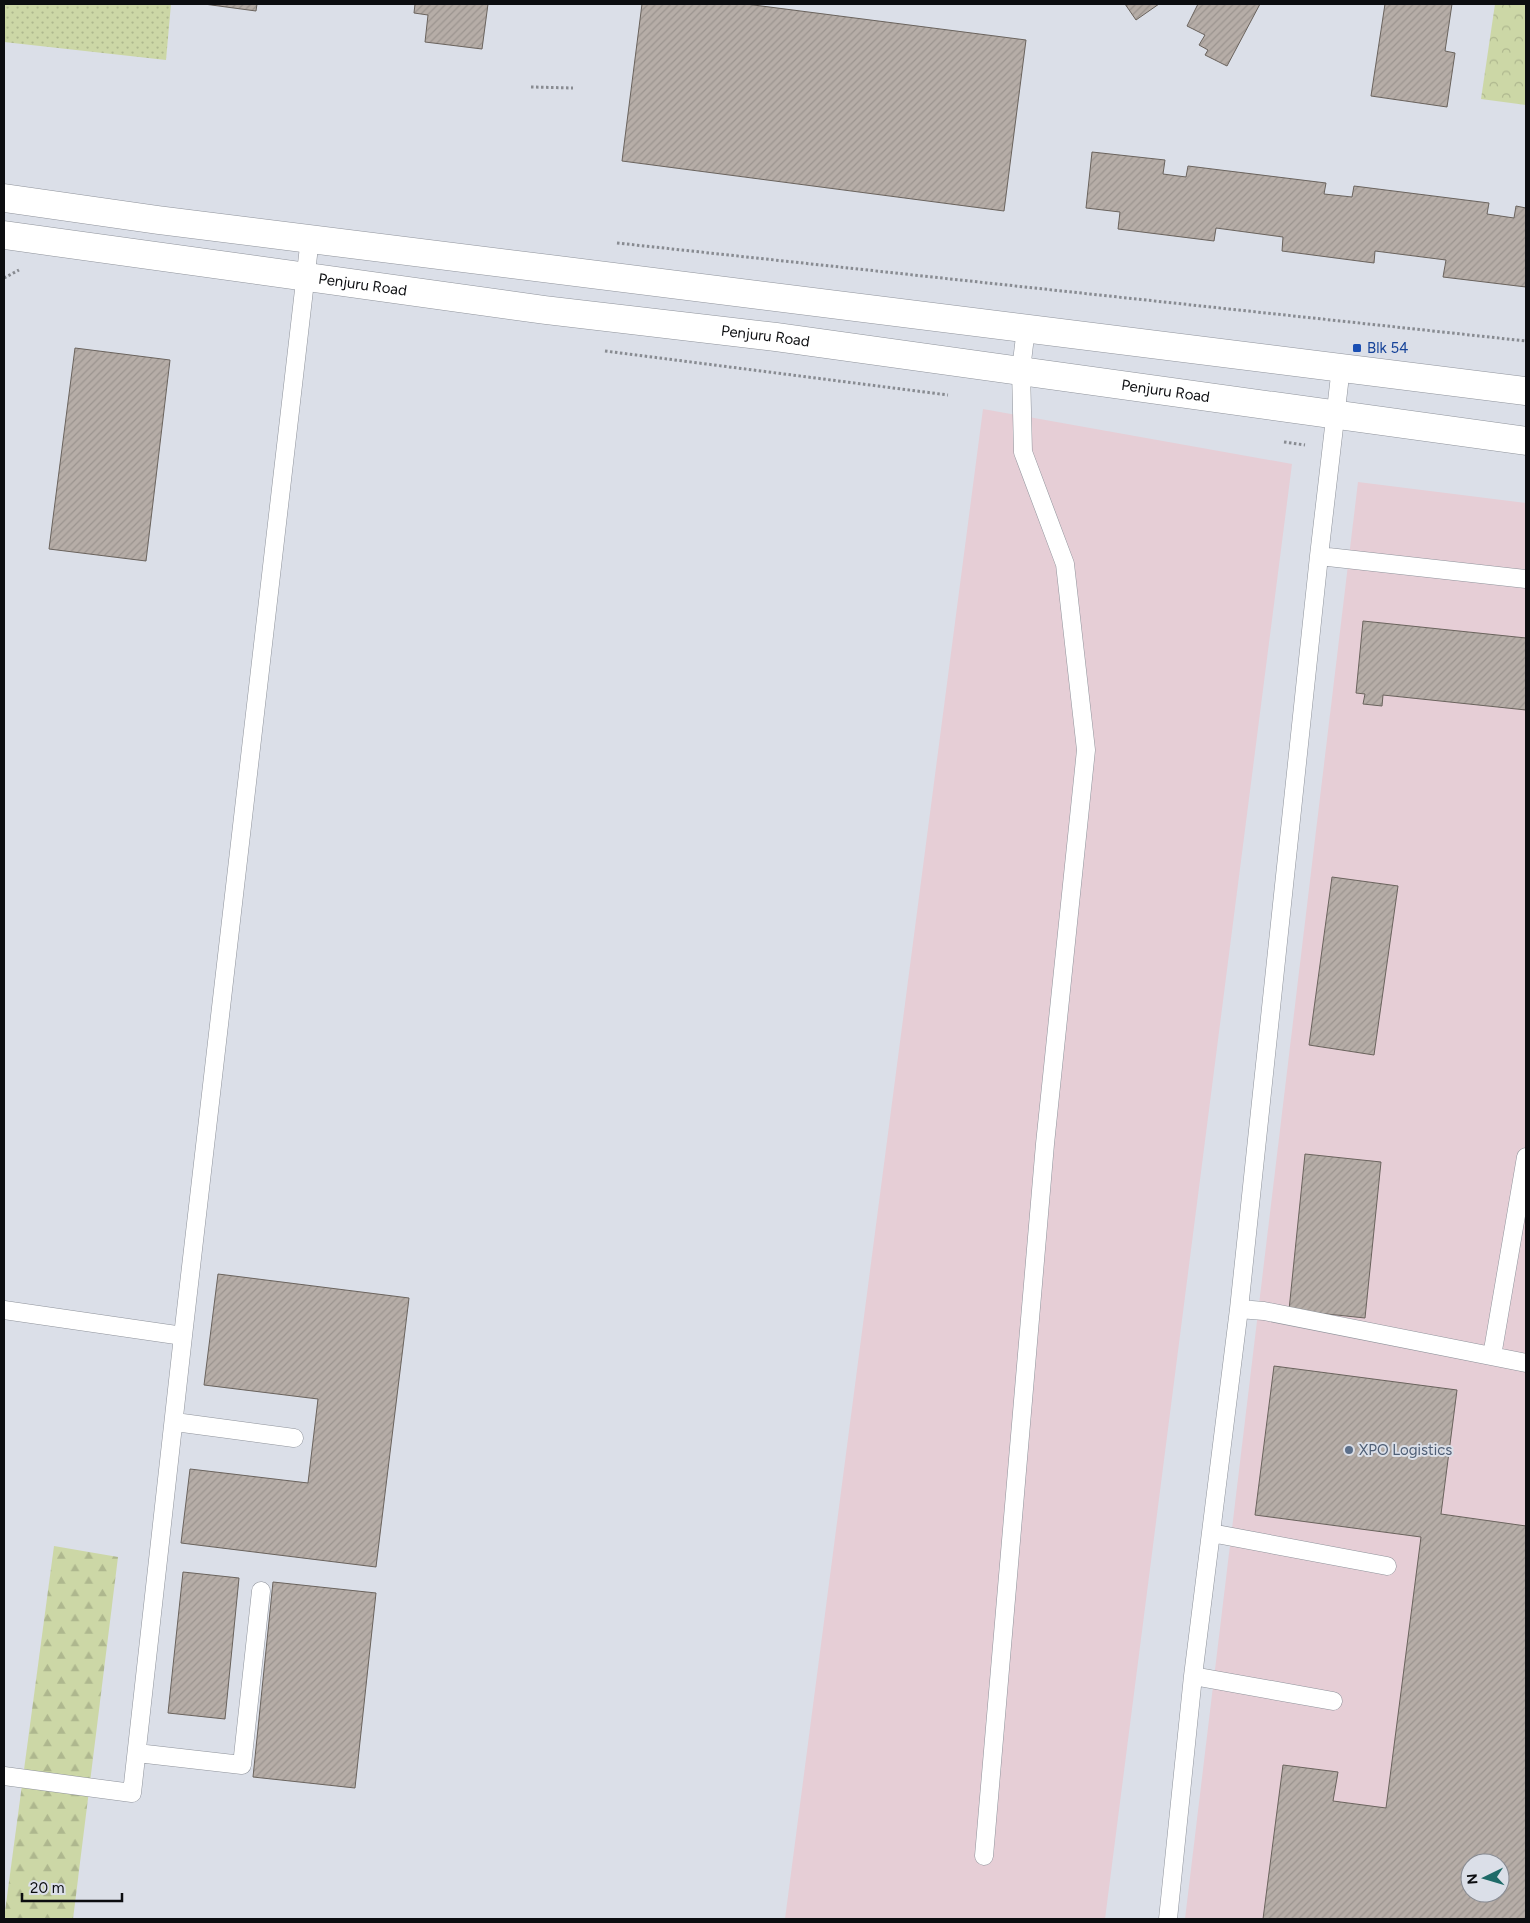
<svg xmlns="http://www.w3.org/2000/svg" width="1530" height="1923" viewBox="0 0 1530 1923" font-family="Figtree,sans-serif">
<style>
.industrial{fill:#e6ced6;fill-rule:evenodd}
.grass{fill:url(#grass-dots)}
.forest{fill:url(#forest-firs)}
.park{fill:url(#park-crowns)}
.building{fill:url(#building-hatch);stroke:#6a635d;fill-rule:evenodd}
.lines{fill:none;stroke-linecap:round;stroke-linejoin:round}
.lane-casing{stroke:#8f939b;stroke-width:19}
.secondary-casing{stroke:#8f939b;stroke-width:29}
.path{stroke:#888b91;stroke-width:3;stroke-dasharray:2.5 2.5;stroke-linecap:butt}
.lane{stroke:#fff;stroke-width:18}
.secondary{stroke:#fff;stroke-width:28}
.transit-dot{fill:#1a4fb4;stroke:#dbdfe8;stroke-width:2}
.service-dot{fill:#5c6f8a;stroke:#dbdfe8;stroke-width:2}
.labels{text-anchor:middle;stroke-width:4;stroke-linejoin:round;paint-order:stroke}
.street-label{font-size:15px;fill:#0c0d10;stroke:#dbdfe8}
.transit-label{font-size:15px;fill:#164399;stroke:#dbdfe8;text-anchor:start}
.service-label{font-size:15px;fill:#4e5e75;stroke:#dbdfe8;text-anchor:start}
</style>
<defs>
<pattern id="grass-dots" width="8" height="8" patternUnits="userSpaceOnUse" patternTransform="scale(1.25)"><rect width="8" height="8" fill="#ccd7a6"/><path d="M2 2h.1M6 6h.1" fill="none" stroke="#aeb78e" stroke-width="1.8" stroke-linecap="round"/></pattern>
<pattern id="forest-firs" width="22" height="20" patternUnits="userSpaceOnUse" patternTransform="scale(1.25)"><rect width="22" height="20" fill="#ccd7a6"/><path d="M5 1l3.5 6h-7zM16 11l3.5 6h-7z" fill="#aeb78e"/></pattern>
<pattern id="park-crowns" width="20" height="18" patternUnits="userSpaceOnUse" patternTransform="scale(1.25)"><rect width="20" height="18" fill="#ccd7a6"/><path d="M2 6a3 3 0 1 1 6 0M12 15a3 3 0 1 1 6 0" fill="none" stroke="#aeb78e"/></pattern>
<pattern id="building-hatch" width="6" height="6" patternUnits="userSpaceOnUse" patternTransform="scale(1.25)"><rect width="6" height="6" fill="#b6ada7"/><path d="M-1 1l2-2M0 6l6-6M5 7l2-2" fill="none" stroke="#9b948f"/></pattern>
</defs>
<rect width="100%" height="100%" fill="#dbdfe8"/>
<!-- industrial -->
<path class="industrial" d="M 983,409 L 1292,464 L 1105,1919 L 785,1919 Z
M 1358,482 L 1526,503 L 1526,1919 L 1185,1919 ZM 1470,1863 L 1500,1863 L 1500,1893 L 1470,1893 Z"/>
<!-- grass -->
<path class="grass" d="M 4,4 L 171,4 L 166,60 L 4,42 Z"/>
<!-- forest -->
<path class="forest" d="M 54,1546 L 118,1557 L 73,1919 L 4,1919 Z"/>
<!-- park -->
<path class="park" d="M 1495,4 L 1526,4 L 1526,105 L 1481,99 Z"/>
<!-- building -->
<path class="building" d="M 204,4 L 257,4 L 256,11 Z
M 415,4 L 488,4 L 482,49 L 425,42 L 428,15 L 414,13 Z
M 642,4 L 746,4 L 1026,40 L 1004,211 L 622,161 Z
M 1125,4 L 1159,4 L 1136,20 Z
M 1198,4 L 1260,4 L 1227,66 L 1205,55 L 1208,50 L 1199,45 L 1205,35 L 1187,26 Z
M 1385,4 L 1452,4 L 1445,51 L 1455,53 L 1447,107 L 1371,96 Z
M 1092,152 L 1165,160 L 1163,174 L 1186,177 L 1188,166 L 1326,183 L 1324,194 L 1352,197 L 1354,186 L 1489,203 L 1487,214 L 1514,218 L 1516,206 L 1526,208 L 1526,287 L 1443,277 L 1446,260 L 1375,251 L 1374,263 L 1282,251 L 1283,237 L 1216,228 L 1214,241 L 1118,229 L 1120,212 L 1086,208 Z
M 75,348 L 170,360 L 146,561 L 49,549 Z
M 1363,621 L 1526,638 L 1526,710 L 1383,695 L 1382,706 L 1363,704 L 1365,694 L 1356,693 Z
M 1332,877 L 1398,886 L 1374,1055 L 1309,1045 Z
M 1305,1154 L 1381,1162 L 1365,1318 L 1289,1310 Z
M 218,1274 L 409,1298 L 376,1567 L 181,1543 L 190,1469 L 308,1483 L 318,1399 L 204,1385 Z
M 1274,1366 L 1457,1390 L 1441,1514 L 1526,1526 L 1526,1919 L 1263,1919 L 1283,1765 L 1338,1772 L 1333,1801 L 1386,1808 L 1421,1537 L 1255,1515 ZM 1470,1863 L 1500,1863 L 1500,1893 L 1470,1893 Z
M 183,1572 L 239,1578 L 225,1719 L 168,1713 Z
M 273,1582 L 376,1593 L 355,1788 L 253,1777 Z"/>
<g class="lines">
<defs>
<path id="lane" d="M 1319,556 L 1526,579
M 1239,1309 L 1264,1311 L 1526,1363
M 4,1310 L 183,1336 L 310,238
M 1492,1356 L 1526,1157
M 175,1422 L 294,1438
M 1211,1533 L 1387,1566
M 1193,1676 L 1333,1701
M 137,1753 L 242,1765 L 261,1591
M 4,1776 L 132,1793 L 183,1336
M 984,1856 L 1045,1144 L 1086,750 L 1065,564 L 1023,452 L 1021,370 L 1026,328
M 1168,1919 L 1193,1676 L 1239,1309 L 1319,556 L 1341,367"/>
<g id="secondary">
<path d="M 4,198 L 158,220 L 1526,391"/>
<path id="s1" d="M 4,235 L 545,310 L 776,337 L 1526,441"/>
</g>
</defs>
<!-- lane casing -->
<use href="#lane" class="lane-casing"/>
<!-- secondary casing -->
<use href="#secondary" class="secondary-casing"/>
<!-- path -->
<path class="path" d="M 531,87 L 573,88
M 617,243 L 1526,341
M 4,278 L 19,270
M 605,351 L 948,395
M 1284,442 L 1305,445"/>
<!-- lane -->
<use href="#lane" class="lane"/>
<!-- secondary -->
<use href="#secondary" class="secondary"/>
</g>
<!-- markers -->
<rect class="transit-dot" x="1352" y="343" width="10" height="10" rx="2.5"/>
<circle class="service-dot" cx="1349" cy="1450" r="5"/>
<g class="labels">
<!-- street labels -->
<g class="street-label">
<text dy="5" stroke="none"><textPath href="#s1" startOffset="362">Penjuru Road</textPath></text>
<text dy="5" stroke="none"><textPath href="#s1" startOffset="768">Penjuru Road</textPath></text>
<text dy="5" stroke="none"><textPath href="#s1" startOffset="1172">Penjuru Road</textPath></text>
</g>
<!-- transit labels -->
<g class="transit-label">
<text x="1367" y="353">Blk 54</text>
</g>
<!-- service labels -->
<g class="service-label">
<text x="1359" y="1455">XPO Logistics</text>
</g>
</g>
<!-- border -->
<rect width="1530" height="1923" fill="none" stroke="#0c0d10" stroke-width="10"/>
<!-- north arrow -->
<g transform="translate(1485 1878) rotate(265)"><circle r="24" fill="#dbdfe8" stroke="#888b92"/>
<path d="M0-4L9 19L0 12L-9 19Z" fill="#1e6a68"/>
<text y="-8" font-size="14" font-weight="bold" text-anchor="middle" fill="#0c0d10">N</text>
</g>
<!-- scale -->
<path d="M22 1893v8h100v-8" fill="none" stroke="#0c0d10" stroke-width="2.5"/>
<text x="30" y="1893" font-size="15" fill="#0c0d10" stroke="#dbdfe8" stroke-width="4" paint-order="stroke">20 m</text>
</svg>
